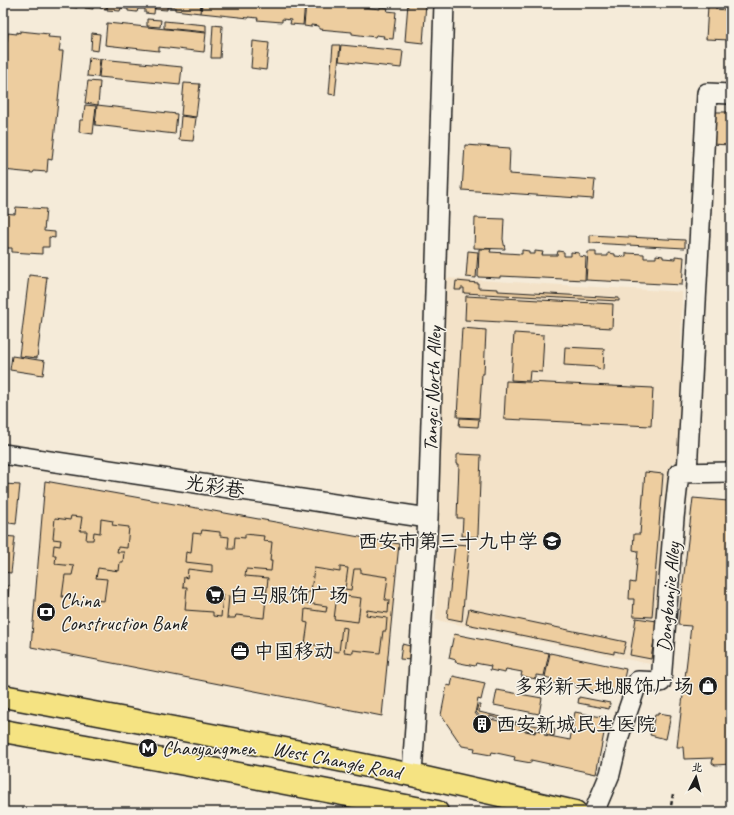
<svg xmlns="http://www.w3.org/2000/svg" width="734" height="815" viewBox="0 0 734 815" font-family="Caveat,'LXGW WenKai TC',sans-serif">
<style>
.built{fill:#f3e2c8}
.building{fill:#edcd9f;stroke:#1c1c1c}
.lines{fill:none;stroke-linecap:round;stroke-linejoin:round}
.street-casing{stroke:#1c1c1c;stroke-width:22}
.primary-casing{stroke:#1c1c1c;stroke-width:25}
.path{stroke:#1c1c1c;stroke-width:2.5;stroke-dasharray:4 3;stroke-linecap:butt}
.street{stroke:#f7f3e8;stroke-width:19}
.primary{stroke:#f5e382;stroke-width:22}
.labels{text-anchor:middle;stroke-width:3;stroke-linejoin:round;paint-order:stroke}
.street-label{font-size:20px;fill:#1c1c1c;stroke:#f7f3e8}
.poi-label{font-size:20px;fill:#1c1c1c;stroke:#f7f3e8;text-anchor:start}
</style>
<rect width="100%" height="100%" fill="#f5ebd9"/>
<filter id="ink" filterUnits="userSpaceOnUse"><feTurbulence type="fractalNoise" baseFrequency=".025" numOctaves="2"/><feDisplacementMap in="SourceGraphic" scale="8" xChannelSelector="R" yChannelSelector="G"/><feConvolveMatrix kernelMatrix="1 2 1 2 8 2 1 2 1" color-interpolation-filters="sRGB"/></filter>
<g filter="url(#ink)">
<!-- built -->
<path class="built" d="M 445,278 L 682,292 L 680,463 L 672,462 L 655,665 L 436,620 Z"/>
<!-- building -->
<path class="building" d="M 53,3 L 107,3 L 106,9 L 100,8 L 101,6 L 93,5 L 93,9 L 85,8 L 85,5 L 78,4 L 77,8 L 53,5 Z
M 108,3 L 155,3 L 154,14 L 145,13 L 145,9 L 138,9 L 137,12 L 128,11 L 128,9 L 121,8 L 120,11 L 107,10 Z
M 156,3 L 201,3 L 200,13 L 175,10 L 175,7 L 167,7 L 167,10 L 155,9 Z
M 202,3 L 305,3 L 303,25 L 290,24 L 291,20 L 282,19 L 282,22 L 257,20 L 258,18 L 249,17 L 249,18 L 201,13 Z
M 306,3 L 348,3 L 356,5 L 356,3 L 364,4 L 363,7 L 380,9 L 380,7 L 388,8 L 387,11 L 396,12 L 393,39 L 383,38 L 384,36 L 376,35 L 375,37 L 352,34 L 352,32 L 319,29 L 319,26 L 311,25 L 311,27 L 304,26 Z
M 408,3 L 426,3 L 423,43 L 405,41 Z
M 708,6 L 716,6 L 716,9 L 726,10 L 726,6 L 731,6 L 731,40 L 706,39 Z
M 147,19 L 161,20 L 160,27 L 147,26 Z
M 164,21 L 206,25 L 206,32 L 164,28 Z
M 107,23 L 206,33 L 204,52 L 159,47 L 159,51 L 105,45 Z
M 213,25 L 222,26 L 220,58 L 211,58 Z
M 20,31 L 49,34 L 48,37 L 61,38 L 59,51 L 63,51 L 52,160 L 48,159 L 47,172 L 34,171 L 33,173 L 3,170 L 3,45 L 4,41 L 7,42 L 8,33 L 17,34 L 17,32 L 20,33 Z
M 92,33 L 100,34 L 98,51 L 91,50 Z
M 253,41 L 269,43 L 266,70 L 251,68 Z
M 333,45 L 340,45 L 335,95 L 329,94 Z
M 341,45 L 403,51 L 401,68 L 339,61 Z
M 89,57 L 100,59 L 98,77 L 87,76 Z
M 101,59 L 182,67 L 180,85 L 99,77 Z
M 88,81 L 100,82 L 98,105 L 85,103 Z
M 184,83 L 200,84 L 196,117 L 181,115 Z
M 85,105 L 96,106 L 93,134 L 79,132 L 80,120 L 83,120 Z
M 97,105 L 177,114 L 175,134 L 95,125 Z
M 711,112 L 731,112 L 731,145 L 710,144 Z
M 181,116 L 196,118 L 193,141 L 179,140 Z
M 465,145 L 510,148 L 509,174 L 595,180 L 593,199 L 462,190 Z
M 16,207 L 46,209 L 44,231 L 55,232 L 55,238 L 49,237 L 49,247 L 42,247 L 42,254 L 12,252 L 12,248 L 3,248 L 3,213 L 15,214 Z
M 475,218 L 504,219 L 503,239 L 505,249 L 474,248 Z
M 590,235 L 685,240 L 685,248 L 590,243 Z
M 479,249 L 491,249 L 490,252 L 522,254 L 522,250 L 529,251 L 529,254 L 535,254 L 535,251 L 543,252 L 542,255 L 557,255 L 558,251 L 564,252 L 564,256 L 571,256 L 571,252 L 579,253 L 579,256 L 586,257 L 585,280 L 500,276 L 500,278 L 478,277 Z
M 468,251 L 478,252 L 476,278 L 466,277 Z
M 588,252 L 596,252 L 596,256 L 608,256 L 608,253 L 615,254 L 615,256 L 626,257 L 626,253 L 644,254 L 644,258 L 656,258 L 656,255 L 663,256 L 663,258 L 675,259 L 675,256 L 684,257 L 682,285 L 586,280 Z
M 29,275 L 47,277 L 37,358 L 19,356 Z
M 456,281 L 478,283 L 478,288 L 498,289 L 498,291 L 619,298 L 619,301 L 464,293 L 464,288 L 461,288 L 461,290 L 455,290 Z
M 466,296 L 613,304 L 612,328 L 465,320 Z
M 462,328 L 486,330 L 484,374 L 482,374 L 479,418 L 457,417 Z
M 514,333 L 544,335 L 542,372 L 530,371 L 529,381 L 511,380 Z
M 565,347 L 604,349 L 603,370 L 597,369 L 597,367 L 564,365 Z
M 12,356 L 45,361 L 43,375 L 10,370 Z
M 506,381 L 653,388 L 651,426 L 504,419 Z
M 460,418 L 479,419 L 478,427 L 459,426 Z
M 459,454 L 481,455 L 478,534 L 477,537 L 462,536 L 463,518 L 457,518 L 459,464 L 457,464 L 457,455 Z
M 645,472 L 663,474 L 652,617 L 633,616 L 634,599 L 629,599 L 630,582 L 635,583 L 638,551 L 633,550 L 634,534 L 640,534 Z
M 45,481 L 399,544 L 382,716 L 31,647 Z
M 3,484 L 20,485 L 16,524 L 3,522 Z
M 728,494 L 731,494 L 731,764 L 715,765 L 712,763 L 713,758 L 684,759 L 683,747 L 677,747 L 691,626 L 678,625 L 693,498 L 728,501 Z
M 71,516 L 82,517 L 80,531 L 87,531 L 86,540 L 93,540 L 94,532 L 100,533 L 101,519 L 113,521 L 112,525 L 129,527 L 127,548 L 118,547 L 117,552 L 124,552 L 123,562 L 120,562 L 119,571 L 98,568 L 96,578 L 107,579 L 104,601 L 92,600 L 92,604 L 74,601 L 74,598 L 62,597 L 65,575 L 72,575 L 74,566 L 55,564 L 56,555 L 53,555 L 54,545 L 60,546 L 61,540 L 53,539 L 55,518 L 70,520 Z
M 202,530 L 220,532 L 220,536 L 229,537 L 228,549 L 234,549 L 235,537 L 245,538 L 245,534 L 264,536 L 263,541 L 272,542 L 270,561 L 272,561 L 271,571 L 246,569 L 245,576 L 268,578 L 264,618 L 236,615 L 235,618 L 227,618 L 229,596 L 223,595 L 221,617 L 213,616 L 213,612 L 185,610 L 187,587 L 183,587 L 184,577 L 187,578 L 188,569 L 212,572 L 212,565 L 185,562 L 186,552 L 191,553 L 193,533 L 201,534 Z
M 3,536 L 15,537 L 11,573 L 3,572 Z
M 455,544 L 469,545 L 462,621 L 447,618 Z
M 340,567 L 348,568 L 345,589 L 351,590 L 354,569 L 361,569 L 361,573 L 388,577 L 385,600 L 389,600 L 388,613 L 367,610 L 366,615 L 387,618 L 386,631 L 383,631 L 380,653 L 353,650 L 353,653 L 344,652 L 347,628 L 342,627 L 339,652 L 332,651 L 332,647 L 305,644 L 308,623 L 304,622 L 305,609 L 326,612 L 327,606 L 306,603 L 307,592 L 311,592 L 314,568 L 340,572 Z
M 3,586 L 9,586 L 6,624 L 3,624 Z
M 337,595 L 361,598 L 358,622 L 334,619 Z
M 469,609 L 626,642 L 623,653 L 614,651 L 614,654 L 466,624 Z
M 636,618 L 657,621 L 651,659 L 630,655 Z
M 454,634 L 549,653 L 544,676 L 536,675 L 536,679 L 521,676 L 522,672 L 506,669 L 505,673 L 490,670 L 491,666 L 480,664 L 476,663 L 475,666 L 455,662 L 456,660 L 449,658 Z
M 411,638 L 414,639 L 411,660 L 400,659 L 402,644 L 410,646 Z
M 550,653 L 626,669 L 621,692 L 605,689 L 604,693 L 575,687 L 575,684 L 567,682 L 566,686 L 551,683 L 552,679 L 545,677 Z
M 453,676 L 485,683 L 481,700 L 478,699 L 475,713 L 482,722 L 489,723 L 490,719 L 522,726 L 521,730 L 535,733 L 536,730 L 545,732 L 544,735 L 570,740 L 575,712 L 607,718 L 596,774 L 531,760 L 531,763 L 514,760 L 515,757 L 492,752 L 491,755 L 474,752 L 475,748 L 462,746 L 441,715 L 447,685 L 451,686 Z
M 497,690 L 542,698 L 539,714 L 494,705 Z
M 579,697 L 610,703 L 609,709 L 578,703 Z
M 478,705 L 480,705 L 479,712 L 501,717 L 500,719 L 490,716 L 489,721 L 482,719 L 476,712 Z
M 658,713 L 671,715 L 666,739 L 650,735 L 655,715 L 658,715 Z
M 510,721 L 555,729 L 554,736 L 546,734 L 546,731 L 535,729 L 535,732 L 522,729 L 523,725 L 510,722 Z"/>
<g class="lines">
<defs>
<path id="street" d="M 3,454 L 428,518
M 687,473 L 707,93 L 731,94
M 412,775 L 428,518 L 444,3
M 594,812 L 610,774 L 619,736 L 638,681 L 661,682 L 674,518 L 679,473 L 731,472"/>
<path id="primary" d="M 3,696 L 290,750 L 412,775 L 575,812
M 3,731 L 207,768 L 437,812"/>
</defs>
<!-- street casing -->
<use href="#street" class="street-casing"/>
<!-- primary casing -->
<use href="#primary" class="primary-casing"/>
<!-- path -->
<path class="path" d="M 670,812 L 673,794"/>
<!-- street -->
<use href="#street" class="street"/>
<!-- primary -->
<use href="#primary" class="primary"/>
</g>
</g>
<!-- icons -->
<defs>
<symbol id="school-disc" viewBox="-11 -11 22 22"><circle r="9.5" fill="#1c1c1c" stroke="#f7f3e8"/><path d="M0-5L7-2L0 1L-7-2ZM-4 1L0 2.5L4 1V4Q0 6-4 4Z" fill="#fff"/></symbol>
<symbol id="supermarket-disc" viewBox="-11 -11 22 22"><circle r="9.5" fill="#1c1c1c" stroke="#f7f3e8"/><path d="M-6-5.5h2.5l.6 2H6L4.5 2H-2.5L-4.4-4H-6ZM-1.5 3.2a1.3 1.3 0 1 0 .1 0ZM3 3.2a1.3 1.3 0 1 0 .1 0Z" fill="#fff"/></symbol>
<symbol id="bank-disc" viewBox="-11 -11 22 22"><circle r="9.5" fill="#1c1c1c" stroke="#f7f3e8"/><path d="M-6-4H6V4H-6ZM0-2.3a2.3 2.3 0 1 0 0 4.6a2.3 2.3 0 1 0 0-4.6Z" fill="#fff"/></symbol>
<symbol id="office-disc" viewBox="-11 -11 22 22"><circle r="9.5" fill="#1c1c1c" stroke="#f7f3e8"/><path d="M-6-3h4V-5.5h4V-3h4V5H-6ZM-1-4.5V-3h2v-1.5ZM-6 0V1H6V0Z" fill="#fff"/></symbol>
<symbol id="shop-disc" viewBox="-11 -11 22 22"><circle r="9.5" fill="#1c1c1c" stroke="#f7f3e8"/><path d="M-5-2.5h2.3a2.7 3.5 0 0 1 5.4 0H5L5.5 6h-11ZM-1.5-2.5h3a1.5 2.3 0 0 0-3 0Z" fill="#fff"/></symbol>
<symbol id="building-disc" viewBox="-11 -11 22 22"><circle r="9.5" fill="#1c1c1c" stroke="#f7f3e8"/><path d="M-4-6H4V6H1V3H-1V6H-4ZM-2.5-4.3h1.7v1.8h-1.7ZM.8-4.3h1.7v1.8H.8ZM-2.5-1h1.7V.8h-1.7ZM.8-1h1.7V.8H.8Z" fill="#fff"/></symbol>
<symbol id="metro-disc" viewBox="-11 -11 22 22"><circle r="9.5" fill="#1c1c1c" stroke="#f7f3e8"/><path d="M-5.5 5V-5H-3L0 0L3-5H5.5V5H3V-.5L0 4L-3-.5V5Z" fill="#fff"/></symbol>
</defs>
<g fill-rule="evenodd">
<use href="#school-disc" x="541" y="530" width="22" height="22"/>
<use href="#supermarket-disc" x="204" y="584" width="22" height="22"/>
<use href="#bank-disc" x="35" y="601" width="22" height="22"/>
<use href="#office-disc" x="229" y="640" width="22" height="22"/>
<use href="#shop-disc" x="697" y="675" width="22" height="22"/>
<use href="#building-disc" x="471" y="713" width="22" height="22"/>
<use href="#metro-disc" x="137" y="737" width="22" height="22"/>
</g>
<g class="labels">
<!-- street labels -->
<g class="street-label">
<text transform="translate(432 389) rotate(-88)" y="7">Tangci North Alley</text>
<text transform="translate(215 486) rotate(9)" y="7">光彩巷</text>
<text transform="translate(668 597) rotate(-85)" y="7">Dongbanjie Alley</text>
<text transform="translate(337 760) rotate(11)" y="7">West Changle Road</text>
</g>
<!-- poi labels -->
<g class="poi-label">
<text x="538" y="548" text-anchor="end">西安市第三十九中学</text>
<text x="229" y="602">白马服饰广场</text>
<text x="60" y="607">China<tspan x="60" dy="23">Construction Bank</tspan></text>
<text x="254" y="658">中国移动</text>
<text x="694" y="693" text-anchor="end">多彩新天地服饰广场</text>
<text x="496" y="731">西安新城民生医院</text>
<text x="162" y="755">Chaoyangmen</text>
</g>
</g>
<!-- margin -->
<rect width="734" height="815" fill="none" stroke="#f7f3e8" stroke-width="16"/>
<rect x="8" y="8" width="718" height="799" fill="none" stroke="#1c1c1c" stroke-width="1.5" filter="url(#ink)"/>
<!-- north arrow -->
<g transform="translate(696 777) rotate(6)" stroke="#f7f3e8" stroke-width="3" paint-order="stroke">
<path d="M0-3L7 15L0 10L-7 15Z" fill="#1c1c1c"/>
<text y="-6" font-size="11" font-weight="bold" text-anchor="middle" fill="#1c1c1c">北</text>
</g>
</svg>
